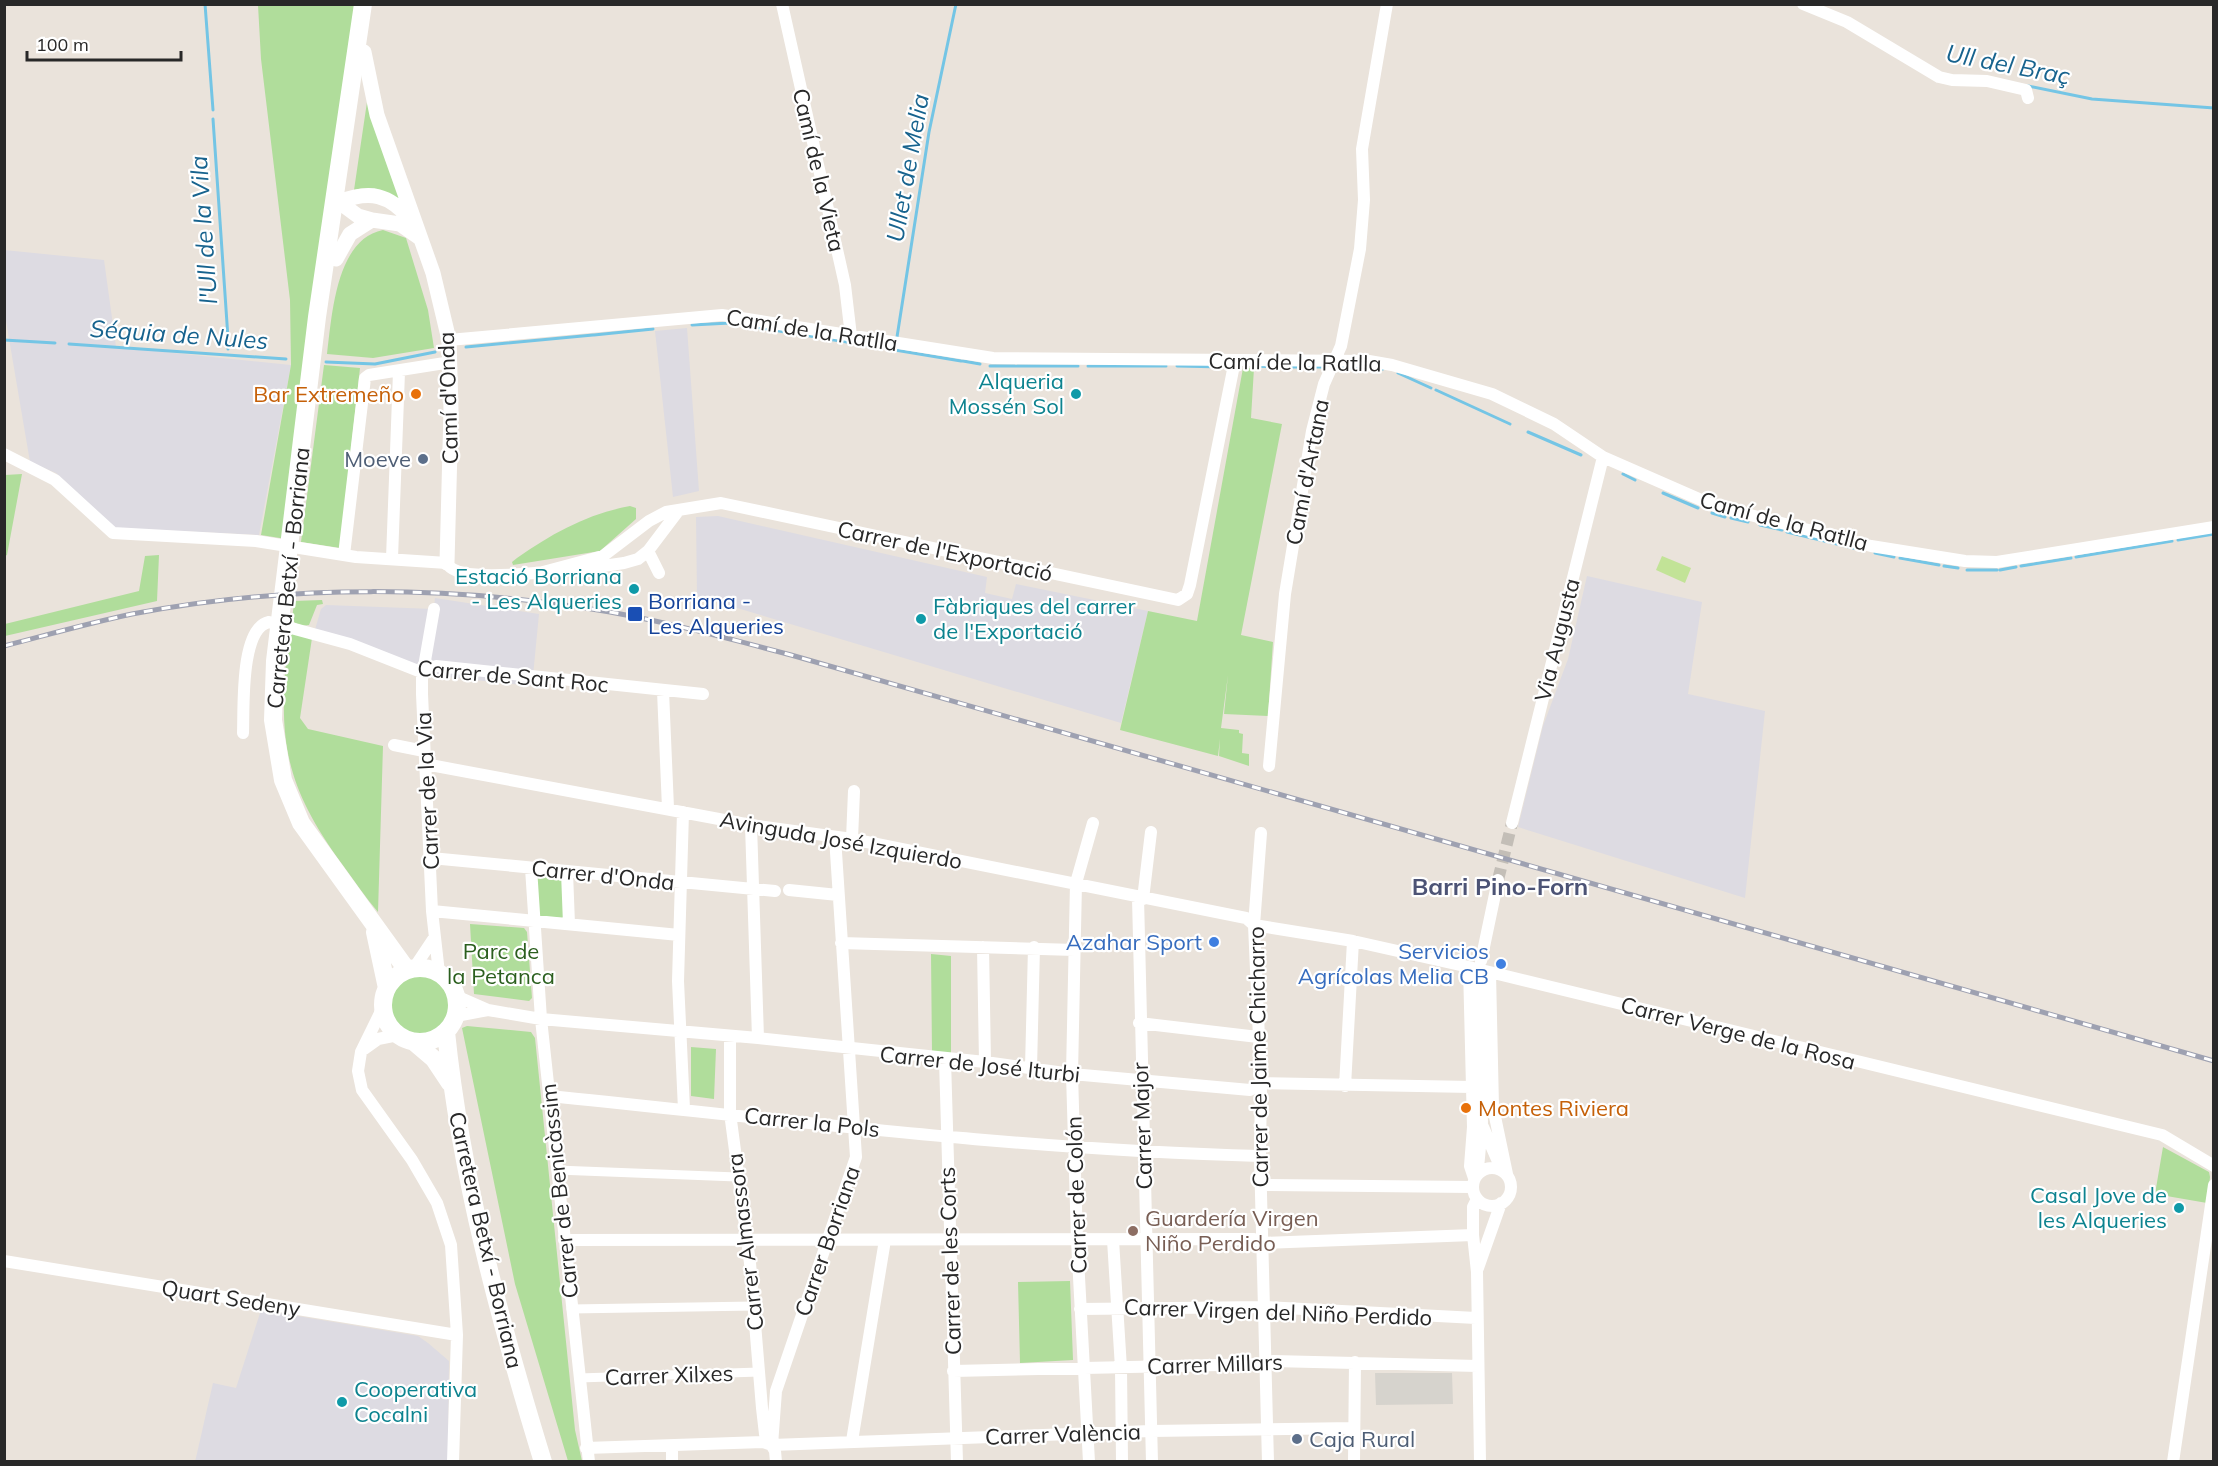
<svg xmlns="http://www.w3.org/2000/svg" width="2218" height="1466" viewBox="0 0 2218 1466" font-family="Mulish,sans-serif">
<style>
.industrial{fill:#dddbe2}
.green{fill:#b0dd9b}
.pitch{fill:#c2e397}
.plaza{fill:#d6d3cd}
.lines{fill:none;stroke-linecap:round;stroke-linejoin:round}
.stream{stroke:#74c5e5;stroke-width:3}
.minor-tunnel{stroke:#c3beb7;stroke-width:12;stroke-dasharray:12 6;stroke-linecap:butt}
.pedestrian{stroke:#fff;stroke-width:9}
.minor{stroke:#fff;stroke-width:12}
.tertiary{stroke:#fff;stroke-width:15}
.secondary{stroke:#fff;stroke-width:18}
.rail-casing{stroke:#9ea1b1;stroke-width:5}
.rail{stroke:#fff;stroke-width:3;stroke-dasharray:9;stroke-linecap:butt}
.food-dot{fill:#e8710a;stroke:#fff;stroke-width:2}
.culture-dot{fill:#0f9aa8;stroke:#fff;stroke-width:2}
.service-dot{fill:#5c6f8a;stroke:#fff;stroke-width:2}
.transit-dot{fill:#1a4fb4;stroke:#fff;stroke-width:2}
.shop-dot{fill:#3f7fe0;stroke:#fff;stroke-width:2}
.education-dot{fill:#8d6e63;stroke:#fff;stroke-width:2}
.labels{text-anchor:middle;stroke-width:4.5;stroke-linejoin:round;paint-order:stroke}
.street-label{font-size:22px;fill:#282828;stroke:#fff}
.culture-label{font-size:22px;fill:#0d838f;stroke:#fff;text-anchor:end}
.food-label{font-size:22px;fill:#c56008;stroke:#fff;text-anchor:end}
.service-label{font-size:22px;fill:#4e5e75;stroke:#fff;text-anchor:end}
.transit-label{font-size:22px;fill:#164399;stroke:#fff;text-anchor:start}
.shop-label{font-size:22px;fill:#366cbe;stroke:#fff;text-anchor:end}
.park-label{font-size:22px;fill:#2b5f1e;stroke:#fff}
.education-label{font-size:22px;fill:#785e54;stroke:#fff;text-anchor:start}
.water-label{font-size:24px;font-style:italic;fill:#17638e;stroke:#fff}
.neighbourhood-label{font-size:24px;font-weight:bold;fill:#4c5375;stroke:#fff}
</style>
<rect width="100%" height="100%" fill="#eae3db"/>
<!-- industrial -->
<path class="industrial" d="M 4,250 L 104,260 L 116,347 L 291,365 L 259,535 L 115,528 L 56,473 L 30,462 L 5,315 Z
M 687,328 L 699,491 L 673,497 L 655,331 Z
M 718,516 L 987,577 L 985,593 L 1012,599 L 1016,584 L 1148,611 L 1121,723 L 697,596 L 696,517 Z
M 1587,576 L 1702,602 L 1688,694 L 1765,711 L 1745,898 L 1518,827 L 1543,726 L 1568,659 Z
M 435,598 L 539,614 L 532,686 L 428,675 L 314,633 L 321,609 L 326,605 L 434,609 Z
M 261,1310 L 418,1336 L 428,1343 L 449,1361 L 448,1461 L 195,1462 L 213,1383 L 236,1388 Z"/>
<!-- green -->
<path class="green" d="M 258,5 L 359,5 L 286,539 L 261,535 L 291,365 L 290,300 L 261,59 Z
M 367,102 L 400,200 C 384,191 372,186 354,190 Z
M 383,230 L 406,238 L 428,310 L 434,348 L 373,358 L 327,354 C 332,315 336,239 383,230 Z
M 324,365 L 360,368 L 340,548 L 301,542 Z
M 1243,368 L 1254,368 L 1251,418 L 1282,424 L 1241,635 L 1273,642 L 1268,716 L 1224,714 L 1228,675 L 1221,728 L 1239,730 L 1239,733 L 1243,734 L 1242,753 L 1249,754 L 1249,766 L 1219,756 L 1220,739 L 1218,756 L 1120,730 L 1148,611 L 1197,621 Z
M 22,474 L 7,555 L 5,556 L 5,475 Z
M 630,506 L 636,508 L 636,519 L 600,551 L 513,565 L 512,562 L 517,558 C 553,533 587,514 630,506 Z
M 159,555 L 157,601 L 5,636 L 5,624 L 139,591 L 145,556 Z
M 322,600 L 323,604 L 317,605 L 309,625 L 301,626 L 292,621 L 294,601 Z
M 289,631 L 312,638 L 300,718 L 308,729 L 383,746 L 378,912 C 365,897 354,880 342,864 C 280,779 278,733 289,631 Z
M 535,876 L 563,878 L 564,918 L 536,916 Z
M 470,924 L 524,928 L 527,932 L 532,998 L 529,1001 L 474,994 Z
M 931,954 L 951,956 L 951,1053 L 932,1052 Z
M389 1005a31 31 0 1 1 62 0a31 31 0 1 1-62 0Z
M 467,1026 L 531,1032 L 535,1038 L 575,1430 L 582,1461 L 568,1461 L 515,1284 L 462,1028 Z
M 691,1047 L 716,1049 L 714,1099 L 691,1096 Z
M 2163,1147 L 2209,1172 L 2210,1177 L 2207,1203 L 2155,1194 Z
M 1070,1281 L 1073,1360 L 1020,1363 L 1018,1282 Z"/>
<!-- pitch -->
<path class="pitch" d="M 1662,556 L 1691,568 L 1685,583 L 1656,570 Z"/>
<!-- plaza -->
<path class="plaza" d="M 1375,1373 L 1452,1373 L 1453,1404 L 1376,1405 Z"/>
<g class="lines">
<!-- stream -->
<path class="stream" d="M 205,4 L 213,110
M 2028,86 L 2092,99 L 2214,108
M 213,119 L 228,338
M 692,325 L 730,323 L 816,337
M 594,335 L 653,329
M 897,337 L 929,132 L 956,4
M 821,338 L 873,346
M 4,340 L 55,343
M 69,344 L 286,359
M 466,347 L 593,335
M 228,349 L 228,342
M 889,349 L 961,361
M 963,361 L 980,364
M 326,362 L 375,364 L 435,352
M 990,366 L 1015,366
M 1017,366 L 1078,366
M 1088,366 L 1141,366
M 1141,366 L 1166,366
M 1177,366 L 1224,367
M 1254,366 L 1277,367
M 1282,367 L 1316,367
M 1318,367 L 1324,367
M 1336,367 L 1383,369
M 1398,373 L 1431,388
M 1436,390 L 1510,424
M 1528,432 L 1581,455
M 1623,474 L 1635,480
M 1663,493 L 1698,508
M 1712,513 L 1725,517
M 1731,518 L 1748,522
M 1760,525 L 1782,530
M 1787,532 L 1862,550
M 2178,540 L 2214,534
M 1875,553 L 1894,557
M 2076,557 L 2172,541
M 1900,558 L 1939,565
M 1944,566 L 1958,568
M 2021,566 L 2071,558
M 1967,570 L 1997,570
M 2000,570 L 2016,567"/>
<!-- minor-tunnel -->
<path class="minor-tunnel" d="M 1498,880 L 1512,823"/>
<!-- pedestrian -->
<path class="pedestrian" d="M 557,1170 L 737,1177
M 571,1309 L 754,1306
M 579,1378 L 759,1372"/>
<!-- minor -->
<path class="minor" d="M 782,4 L 845,285 L 851,336
M 1803,4 L 1847,22 L 1939,77 L 1952,80 L 1987,81 L 2026,90 L 2028,98
M 449,340 L 722,315 L 993,358 L 1369,361 L 1392,365 L 1492,394 L 1554,424 L 1603,457 L 1715,506 L 1871,546 L 1965,561 L 1997,562 L 2214,527
M 4,454 L 55,480 L 113,533 L 256,541 L 356,557 L 447,563 C 456,583 528,573 549,572
M 648,551 L 659,573
M 344,555 L 365,378 L 369,375 L 451,362
M 392,558 L 399,372
M 575,570 L 624,563 L 638,559 L 648,551 L 679,510
M 543,572 L 603,556 L 649,521 L 666,512 L 721,503 L 1178,600 L 1187,594 L 1190,585 L 1235,360
M 434,609 L 422,678 L 422,694 L 432,911 L 439,973
M 663,691 L 668,808
M 243,733 C 244,708 240,628 269,622 L 350,644 L 421,672 L 436,666 L 703,694
M 394,745 L 424,751
M 425,764 L 751,825 L 852,839 L 1246,918 L 1254,925 L 1353,941 L 1469,967 L 2162,1135 L 2214,1166
M 1269,766 L 1285,594 L 1312,431 L 1324,384 L 1341,346 L 1360,249 L 1364,200 L 1362,149 L 1387,4
M 683,812 L 678,981 L 684,1109
M 1512,823 L 1603,457
M 751,825 L 758,1038
M 1261,833 L 1254,925 L 1261,1083 L 1260,1156 L 1268,1462
M 852,839 L 854,791
M 431,858 L 775,891
M 531,868 L 541,1019 L 589,1462
M 567,872 L 569,924
M 789,890 L 838,895
M 1138,898 L 1152,1462
M 1143,899 L 1151,832
M 432,911 L 679,935
M 841,943 L 1075,950
M 983,947 L 985,1062
M 1481,961 L 1498,880
M 1469,967 L 1473,1127 L 1470,1166 L 1474,1178
M 414,968 L 434,938
M 1490,973 L 1493,1107 L 1507,1174
M 456,996 L 488,1010 L 541,1019 L 758,1038 L 985,1062 L 1072,1074 L 1250,1090 L 1261,1083 L 1472,1087
M 383,1007 L 361,1052 L 358,1071 L 362,1090 L 412,1160 L 437,1203 L 451,1245 L 457,1335 L 453,1462
M 456,1016 L 488,1010
M 1139,1023 L 1258,1037
M 730,1037 L 730,1113 L 750,1263 L 762,1408 L 765,1434 L 775,1451 L 776,1462
M 364,1049 L 378,1039 L 398,1035
M 945,1060 L 957,1462
M 1031,1068 L 1034,947
M 1345,1086 L 1353,941
M 549,1096 C 786,1120 1023,1150 1260,1156
M 1483,1127 L 1500,1166
M 1478,1168 L 1482,1126 L 1480,980
M1473 1187a19 19 0 1 1 38 0a19 19 0 1 1-38 0Z
M 1261,1185 L 1472,1187
M 1477,1199 L 1473,1207 L 1473,1235 L 1477,1272 L 1480,1462
M 564,1240 L 1254,1239 L 1262,1243 L 1473,1235
M 1113,1240 L 1121,1368 L 1122,1462
M 4,1261 L 457,1335
M 1478,1268 L 1501,1203
M 1080,1309 L 1265,1307 L 1476,1318
M 953,1371 L 1266,1364 L 1273,1361 L 1478,1366
M 852,1441 L 885,1240
M 772,1445 L 776,1391 L 856,1157 L 835,837
M 672,1446 L 672,1462
M 586,1448 L 763,1442 L 772,1445 L 1151,1431 L 1354,1428
M 1089,1462 L 1077,1240 L 1072,1074 L 1076,883 L 1093,823
M 1354,1462 L 1355,1362
M 2173,1462 L 2214,1185"/>
<!-- tertiary -->
<path class="tertiary" d="M 364,52 L 377,115 L 433,273 L 449,340 L 451,410 L 447,563
M 339,202 C 370,190 389,194 411,220
M 339,202 L 358,216 L 372,220
M 336,259 L 350,234 L 372,220 L 400,224 L 420,238"/>
<!-- secondary -->
<path class="secondary" d="M 363,4 L 317,317 L 275,661 L 273,720 L 283,780 L 301,823 L 407,970
M 375,932 L 387,988
M383 1005a37 37 0 1 1 74 0a37 37 0 1 1-74 0Z
M 446,1032 C 461,1178 500,1322 543,1462
M 414,1042 L 434,1059 L 450,1083"/>
<defs>
<path id="rail" d="M 4,646 C 47,635 89,623 132,614 C 288,584 454,585 610,612 C 671,623 731,639 791,655 L 2214,1061"/>
</defs>
<!-- rail casing -->
<use href="#rail" class="rail-casing"/>
<!-- rail -->
<use href="#rail" class="rail"/>
</g>
<!-- markers -->
<g class="food-dot">
<circle cx="416" cy="394" r="6"/>
<circle cx="1466" cy="1108" r="6"/>
</g>
<g class="culture-dot">
<circle cx="1076" cy="394" r="6"/>
<circle cx="634" cy="589" r="6"/>
<circle cx="921" cy="619" r="6"/>
<circle cx="2179" cy="1208" r="6"/>
<circle cx="342" cy="1402" r="6"/>
</g>
<g class="service-dot">
<circle cx="423" cy="459" r="6"/>
<circle cx="1297" cy="1439" r="6"/>
</g>
<rect class="transit-dot" x="627" y="606" width="16" height="16" rx="3"/>
<g class="shop-dot">
<circle cx="1214" cy="942" r="6"/>
<circle cx="1501" cy="964" r="6"/>
</g>
<circle class="education-dot" cx="1133" cy="1231" r="6"/>
<g class="labels">
<!-- street labels -->
<g class="street-label">
<text transform="translate(819 170) rotate(77)" y="8">Camí de la Vieta</text>
<text transform="translate(812 330) rotate(9)" y="8">Camí de la Ratlla</text>
<text transform="translate(1295 362) rotate(1)" y="8">Camí de la Ratlla</text>
<text transform="translate(448 398) rotate(-92)" y="8">Camí d'Onda</text>
<text transform="translate(1307 472) rotate(-79)" y="8">Camí d'Artana</text>
<text transform="translate(1784 521) rotate(15)" y="8">Camí de la Ratlla</text>
<text transform="translate(945 551) rotate(12)" y="8">Carrer de l'Exportació</text>
<text transform="translate(288 578) rotate(-84)" y="8">Carretera Betxí - Borriana</text>
<text transform="translate(1557 640) rotate(-76)" y="8">Via Augusta</text>
<text transform="translate(513 676) rotate(5)" y="8">Carrer de Sant Roc</text>
<text transform="translate(427 791) rotate(-93)" y="8">Carrer de la Via</text>
<text transform="translate(841 840) rotate(10)" y="8">Avinguda José Izquierdo</text>
<text transform="translate(603 875) rotate(6)" y="8">Carrer d'Onda</text>
<text transform="translate(1738 1033) rotate(14)" y="8">Carrer Verge de la Rosa</text>
<text transform="translate(1258 1057) rotate(-91)" y="8">Carrer de Jaime Chicharro</text>
<text transform="translate(980 1064) rotate(6)" y="8">Carrer de José Iturbi</text>
<text transform="translate(812 1122) rotate(6)" y="8">Carrer la Pols</text>
<text transform="translate(1142 1126) rotate(-92)" y="8">Carrer Major</text>
<text transform="translate(559 1191) rotate(-96)" y="8">Carrer de Benicàssim</text>
<text transform="translate(1076 1195) rotate(-92)" y="8">Carrer de Colón</text>
<text transform="translate(486 1240) rotate(77)" y="8">Carretera Betxí - Borriana</text>
<text transform="translate(827 1241) rotate(-71)" y="8">Carrer Borriana</text>
<text transform="translate(745 1242) rotate(-97)" y="8">Carrer Almassora</text>
<text transform="translate(950 1261) rotate(-92)" y="8">Carrer de les Corts</text>
<text transform="translate(231 1298) rotate(9)" y="8">Quart Sedeny</text>
<text transform="translate(1278 1312) rotate(2)" y="8">Carrer Virgen del Niño Perdido</text>
<text transform="translate(1215 1364) rotate(-2)" y="8">Carrer Millars</text>
<text transform="translate(669 1375) rotate(-2)" y="8">Carrer Xilxes</text>
<text transform="translate(1063 1434) rotate(-2)" y="8">Carrer València</text>
</g>
<!-- culture labels -->
<g class="culture-label">
<text x="1064" y="389">Alqueria<tspan x="1064" dy="25">Mossén Sol</tspan></text>
<text x="622" y="584">Estació Borriana<tspan x="622" dy="25">- Les Alqueries</tspan></text>
<text x="933" y="614" text-anchor="start">Fàbriques del carrer<tspan x="933" dy="25">de l'Exportació</tspan></text>
<text x="2167" y="1203">Casal Jove de<tspan x="2167" dy="25">les Alqueries</tspan></text>
<text x="354" y="1397" text-anchor="start">Cooperativa<tspan x="354" dy="25">Cocalni</tspan></text>
</g>
<!-- food labels -->
<g class="food-label">
<text x="404" y="402">Bar Extremeño</text>
<text x="1478" y="1116" text-anchor="start">Montes Riviera</text>
</g>
<!-- service labels -->
<g class="service-label">
<text x="411" y="467">Moeve</text>
<text x="1309" y="1447" text-anchor="start">Caja Rural</text>
</g>
<!-- transit labels -->
<g class="transit-label">
<text x="648" y="609">Borriana -<tspan x="648" dy="25">Les Alqueries</tspan></text>
</g>
<!-- shop labels -->
<g class="shop-label">
<text x="1202" y="950">Azahar Sport</text>
<text x="1489" y="959">Servicios<tspan x="1489" dy="25">Agrícolas Melia CB</tspan></text>
</g>
<!-- park labels -->
<g class="park-label">
<text x="501" y="959">Parc de<tspan x="501" dy="25">la Petanca</tspan></text>
</g>
<!-- education labels -->
<g class="education-label">
<text x="1145" y="1226">Guardería Virgen<tspan x="1145" dy="25">Niño Perdido</tspan></text>
</g>
<!-- water labels -->
<g class="water-label">
<text transform="translate(2008 65) rotate(11)" y="8">Ull del Braç</text>
<text transform="translate(908 168) rotate(-80)" y="8">Ullet de Melia</text>
<text transform="translate(204 230) rotate(-94)" y="8">l'Ull de la Vila</text>
<text transform="translate(179 335) rotate(4)" y="8">Séquia de Nules</text>
</g>
<!-- neighbourhood labels -->
<g class="neighbourhood-label">
<text x="1500" y="895">Barri Pino-Forn</text>
</g>
</g>
<!-- border -->
<rect width="2218" height="1466" fill="none" stroke="#282828" stroke-width="12"/>
<!-- scale -->
<path d="M27 51v9h154v-9" fill="none" stroke="#282828" stroke-width="3"/>
<text x="36" y="51" font-size="18" fill="#282828" stroke="#ffffff" stroke-width="4.5" paint-order="stroke">100 m</text>
</svg>
